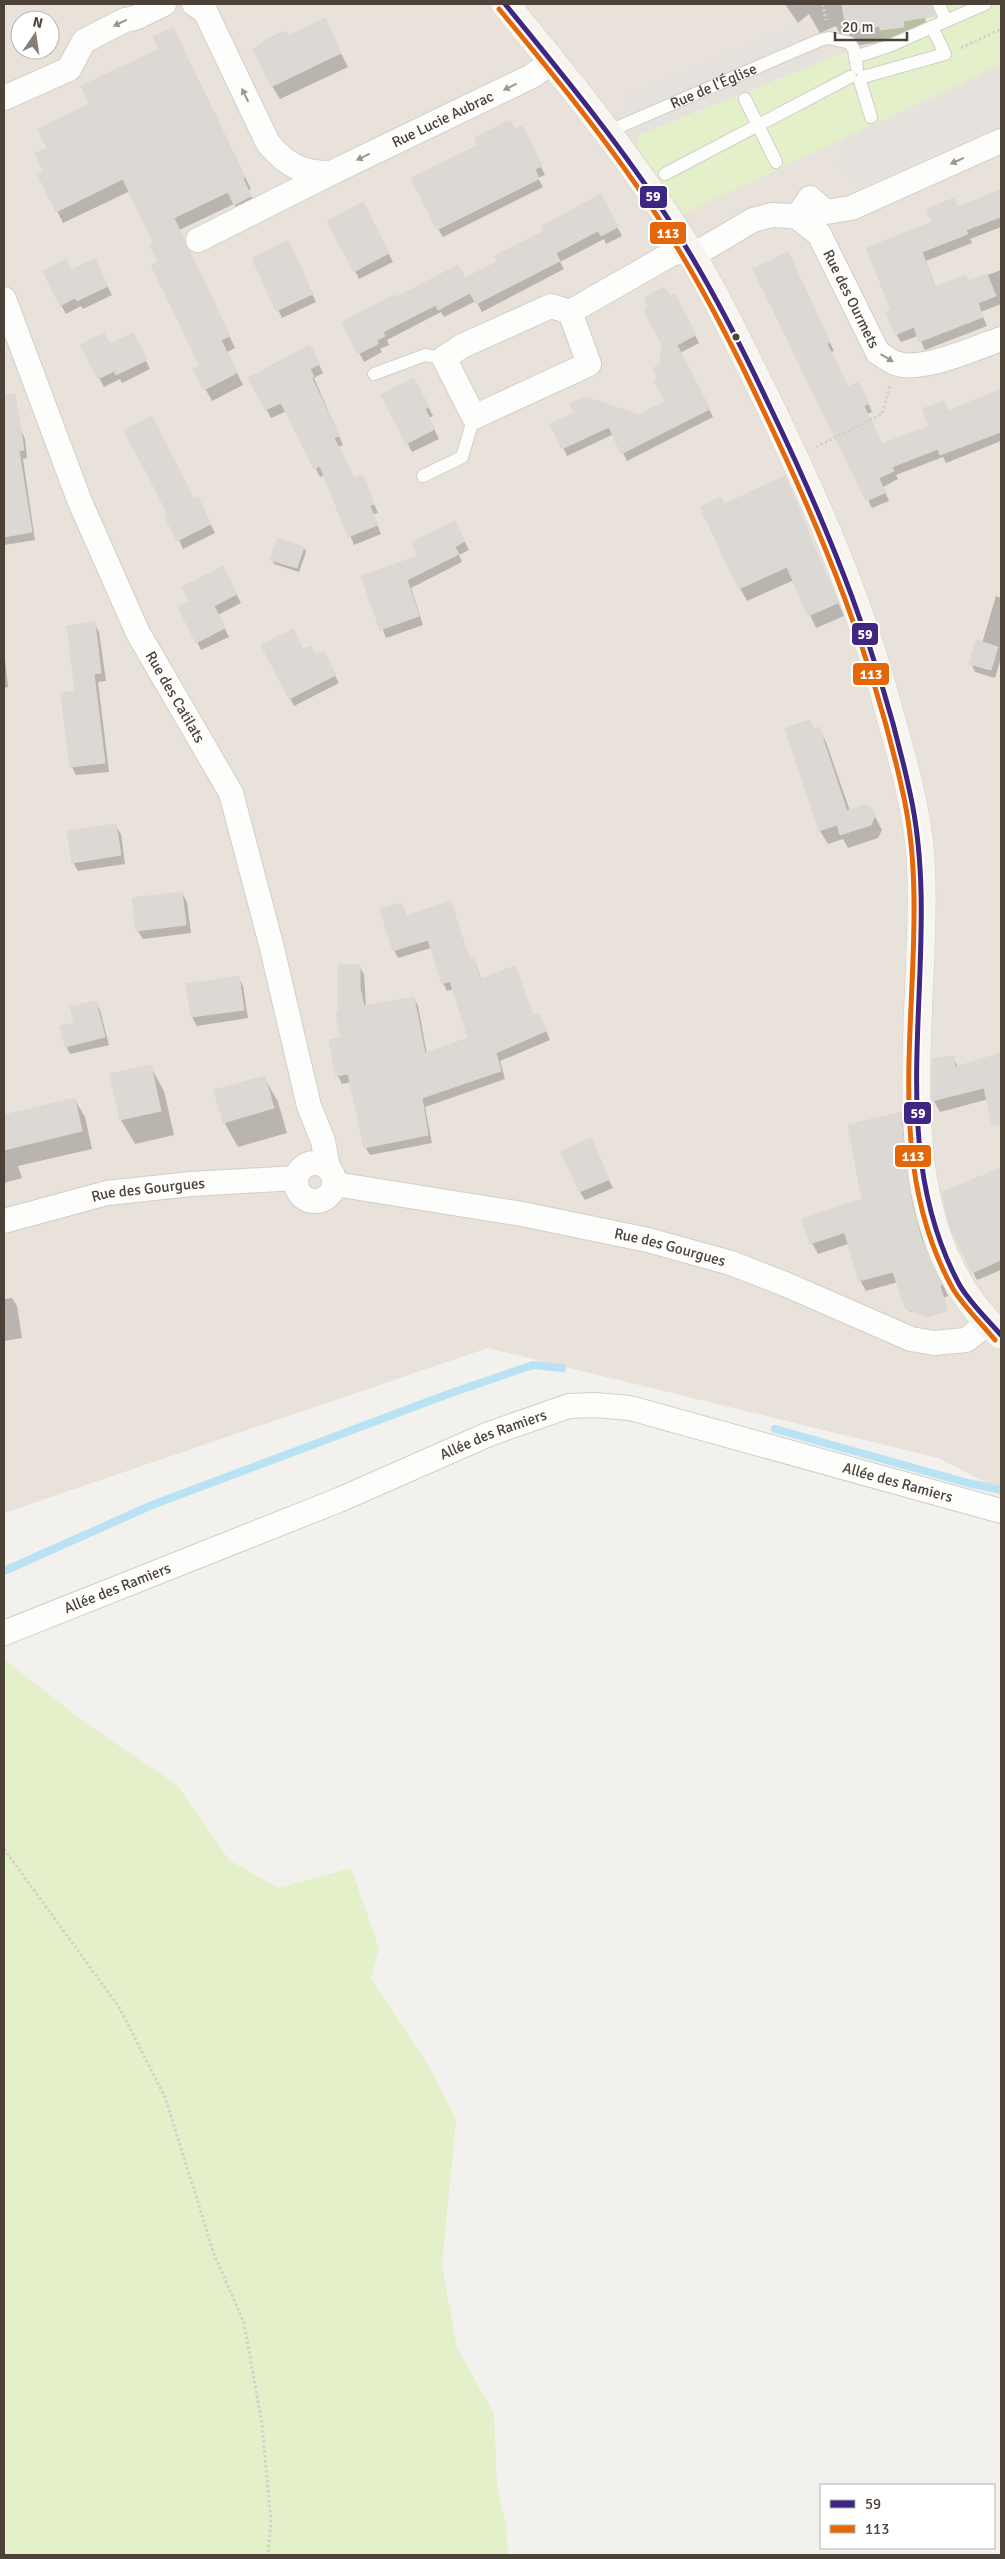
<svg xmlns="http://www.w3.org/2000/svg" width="1005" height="2559" viewBox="0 0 1005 2559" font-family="Signika,sans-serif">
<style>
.residential{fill:#e8e2da;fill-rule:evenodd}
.green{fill:#e4f0ca}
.parking{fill:#e5e2de}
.shadow{fill:#0003}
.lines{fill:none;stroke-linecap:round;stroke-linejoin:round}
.stream{stroke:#b9e2f5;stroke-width:8}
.building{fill:#dcd8d3;stroke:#dcd8d2}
.lane-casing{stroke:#d1cfca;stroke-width:14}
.street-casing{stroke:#d1cfca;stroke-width:26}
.secondary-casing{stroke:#d5d0c4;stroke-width:29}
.path{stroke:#d3d1cb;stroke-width:3;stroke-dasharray:2.5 2.5;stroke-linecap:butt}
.lane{stroke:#fdfdfc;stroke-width:12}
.street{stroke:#fdfdfc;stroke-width:24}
.secondary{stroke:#f7f5f0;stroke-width:28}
.bus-1-casing{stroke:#fff;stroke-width:9}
.bus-2-casing{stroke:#fff;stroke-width:9}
.bus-1{stroke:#3f2682;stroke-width:5}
.bus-2{stroke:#e46809;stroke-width:5}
.oneway{fill:#9c9690}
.bus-dot{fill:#4c4237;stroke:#fff;stroke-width:2}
.labels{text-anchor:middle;stroke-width:4;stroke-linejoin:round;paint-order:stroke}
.street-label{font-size:15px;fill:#4c4237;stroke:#fff}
.line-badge{stroke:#fff;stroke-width:2}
.badge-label{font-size:14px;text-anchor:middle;font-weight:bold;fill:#fff}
</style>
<rect width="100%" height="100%" fill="#f3f1ed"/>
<!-- residential -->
<path class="residential" d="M 4,4 L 1001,4 L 1001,1490 L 938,1458 L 488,1348 L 4,1513 ZM 20,20 L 50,20 L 50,50 L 20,50 Z"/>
<!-- green -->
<path class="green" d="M 917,4 L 1001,4 L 1001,64 L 683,214 L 636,145 L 640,134 L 841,54 L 883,42 L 880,30 L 903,27 L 903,21 L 919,19 Z
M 5,1660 L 87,1724 L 177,1785 L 229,1860 L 278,1888 L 351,1868 L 379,1948 L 371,1979 L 430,2068 L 456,2120 L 442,2265 L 457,2348 L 494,2414 L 497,2485 L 506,2524 L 508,2555 L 4,2555 Z"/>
<!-- parking -->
<path class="parking" d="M 800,22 L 817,63 L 640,134 L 621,97 Z
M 1001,70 L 1001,123 L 865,184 L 842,176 L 836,162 L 847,140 Z"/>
<!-- shadow -->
<path class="shadow" d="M 785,4 L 932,4 L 932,6 L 925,15 L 927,34 L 856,46 L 848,33 L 840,34 L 836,26 L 820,33 L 809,14 L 798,23 Z
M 330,32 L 348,67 L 280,99 L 272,86 L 288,37 Z
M 179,41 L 251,189 L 248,190 L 257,208 L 242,216 L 234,204 L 179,230 L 235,348 L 227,352 L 243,385 L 212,401 L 195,370 L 201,366 L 159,262 L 156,245 L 130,191 L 63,223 L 57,211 L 46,172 L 48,148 L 91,105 Z
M 515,130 L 526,135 L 545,175 L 538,178 L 543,187 L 443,237 L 438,229 Z
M 1001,191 L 1001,227 L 970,239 L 972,243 L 926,261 L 936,288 L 969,282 L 1001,270 L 1001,304 L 981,312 L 987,326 L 925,350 L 918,336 L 901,342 L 896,334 L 892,311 L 933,222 L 953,199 L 958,208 Z
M 605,204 L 622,236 L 606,244 L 604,239 L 560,262 L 564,269 L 482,312 L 476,301 L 444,317 L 441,312 L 387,340 L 389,345 L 380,349 L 382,352 L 364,362 L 343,322 L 395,300 L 464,280 Z
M 367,212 L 393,262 L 359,279 L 355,271 Z
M 292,251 L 316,302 L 282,318 L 254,259 Z
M 792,262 L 834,351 L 831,352 L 848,389 L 863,392 L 872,412 L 867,414 L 882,445 L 931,427 L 943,403 L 949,412 L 1001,391 L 1001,441 L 946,463 L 943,457 L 896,475 L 898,479 L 883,487 L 889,501 L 872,508 L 754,269 Z
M 99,269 L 112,295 L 83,309 L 81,306 L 66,314 L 61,305 L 71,271 Z
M 669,298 L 679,303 L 699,343 L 680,353 L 713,417 L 627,461 L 614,434 L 567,456 L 552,425 L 639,416 L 667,401 L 660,379 Z
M 137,343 L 150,369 L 122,383 L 120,379 L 104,387 L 82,346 Z
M 314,355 L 323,373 L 314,378 L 343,445 L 338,447 L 354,480 L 362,476 L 378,513 L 373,514 L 381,534 L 354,545 L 325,475 L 320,477 L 287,411 L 271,418 L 250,378 Z
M 419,389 L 433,416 L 429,418 L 439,439 L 412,452 L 383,396 Z
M 6,397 L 25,439 L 27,458 L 23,459 L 35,540 L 4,545 L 4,398 Z
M 156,426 L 194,501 L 202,507 L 215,533 L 183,549 L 169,516 L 143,465 Z
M 784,477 L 844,616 L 816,628 L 794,580 L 747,601 L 740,588 L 724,506 Z
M 459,531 L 469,550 L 459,555 L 462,562 L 411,588 L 423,625 L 386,638 L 362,576 L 420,556 Z
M 304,548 L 306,552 L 299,572 L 274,564 L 272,560 Z
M 227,576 L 241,603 L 218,615 L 229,637 L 201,650 L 197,642 L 192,601 Z
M 996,596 L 1001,598 L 1001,658 L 995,678 L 975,672 L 971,663 L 982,643 Z
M 94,623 L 99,632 L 106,681 L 98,682 L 109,772 L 76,775 L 72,767 L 62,694 L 77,692 Z
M 263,645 L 303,651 L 327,660 L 339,683 L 294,706 Z
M 4,650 L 8,687 L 4,688 Z
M 809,722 L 814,730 L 818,728 L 826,742 L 850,811 L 871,809 L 882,830 L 878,838 L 848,848 L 843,839 L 828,844 L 820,831 Z
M 116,826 L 121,834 L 125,864 L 78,871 L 73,862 Z
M 182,893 L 187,902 L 191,933 L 143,939 L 137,930 Z
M 450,903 L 470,960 L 473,959 L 477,967 L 481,979 L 514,967 L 534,1017 L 543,1023 L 550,1040 L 500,1061 L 505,1079 L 425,1107 L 432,1143 L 370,1155 L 365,1147 L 351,1082 L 342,1084 L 338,1076 L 330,1041 L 342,1038 L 359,966 L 364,974 L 366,1007 L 414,998 L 418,1006 L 427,1054 L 469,1039 L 454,989 L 447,991 L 443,983 L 431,948 L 398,958 L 394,950 L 401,904 L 407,917 Z
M 238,977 L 243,986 L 248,1018 L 197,1026 L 192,1017 L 187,985 Z
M 96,1002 L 100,1010 L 109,1045 L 70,1054 L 66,1046 L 75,1024 Z
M 1001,1054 L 1001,1119 L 999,1120 L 989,1099 L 940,1112 L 934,1101 L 934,1060 L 953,1058 L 958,1067 Z
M 150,1066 L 164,1091 L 174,1135 L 135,1144 L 121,1120 Z
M 264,1077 L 278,1102 L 287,1133 L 238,1147 L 224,1122 Z
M 75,1100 L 85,1117 L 92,1149 L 18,1166 L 22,1178 L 4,1183 L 4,1116 Z
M 901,1113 L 907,1124 L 910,1172 L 918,1216 L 927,1250 L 948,1296 L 910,1312 L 898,1282 L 866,1291 L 860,1280 L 848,1244 L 818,1254 L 812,1243 L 864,1200 Z
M 1000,1169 L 1001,1270 L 977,1280 L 973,1272 Z
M 609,1180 L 613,1188 L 585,1200 L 580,1192 Z
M 12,1298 L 17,1306 L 22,1338 L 4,1341 L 4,1299 Z"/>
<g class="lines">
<!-- stream -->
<path class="stream" d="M 775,1429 L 968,1483 L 1001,1490
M 4,1571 L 152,1505 L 451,1393 L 533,1365 L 562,1368"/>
</g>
<!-- building -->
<path class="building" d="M 842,4 L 931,4 L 935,16 L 903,21 L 904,27 L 880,30 L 880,26 L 846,30 Z
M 325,18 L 341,53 L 271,87 L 253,49 L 264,43 L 263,41 L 285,31 L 288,36 Z
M 173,28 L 245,177 L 243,178 L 251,196 L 234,205 L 228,192 L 174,218 L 230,336 L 221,340 L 237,373 L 204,390 L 193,369 L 200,366 L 151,265 L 158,262 L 150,246 L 154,244 L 123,179 L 56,212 L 38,175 L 44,172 L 35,153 L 47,148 L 38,129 L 89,104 L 81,86 L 159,49 L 153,37 Z
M 510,120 L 515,129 L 522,126 L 531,143 L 542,166 L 535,169 L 539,179 L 437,230 L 411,178 L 478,145 L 474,138 Z
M 1001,190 L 1001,217 L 966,230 L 968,234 L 922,252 L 935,287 L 966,275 L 969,281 L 987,274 L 996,296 L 978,303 L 983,317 L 919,342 L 914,327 L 895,335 L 886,312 L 891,310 L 866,248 L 932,222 L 927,209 L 954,198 L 957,207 Z
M 601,194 L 618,227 L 601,236 L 598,231 L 556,253 L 560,261 L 476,304 L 470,293 L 438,310 L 436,305 L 383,332 L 385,336 L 377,340 L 378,344 L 358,354 L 342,322 L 394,295 L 395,298 L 458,265 L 465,278 L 497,262 L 495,256 L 544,231 L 542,226 Z
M 363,202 L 389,253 L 354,272 L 327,221 Z
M 288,241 L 313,294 L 276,311 L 252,258 Z
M 788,252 L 830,342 L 827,344 L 848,387 L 858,382 L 869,403 L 864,406 L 882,444 L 929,426 L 922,409 L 944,401 L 948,411 L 1001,389 L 1001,432 L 940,455 L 938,449 L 892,467 L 894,471 L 879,478 L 885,493 L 866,501 L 753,269 Z
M 66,259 L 71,270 L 95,259 L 108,286 L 77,301 L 75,298 L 60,306 L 43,271 Z
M 664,287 L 670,296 L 675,294 L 696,335 L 677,345 L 710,409 L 621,454 L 609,427 L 562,449 L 550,424 L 574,413 L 570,404 L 586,397 L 639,415 L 665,401 L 654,381 L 658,379 L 653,368 L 660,365 L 662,345 L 644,310 L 648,307 L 644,298 Z
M 104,333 L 110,344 L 133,333 L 147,360 L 116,375 L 114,371 L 98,379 L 80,345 Z
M 310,345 L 320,364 L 310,369 L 314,377 L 312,378 L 339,436 L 334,438 L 354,478 L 363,475 L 374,504 L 370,506 L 378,525 L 348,537 L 320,466 L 314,469 L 281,403 L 265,410 L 248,378 Z
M 414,378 L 429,407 L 425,409 L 435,429 L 406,444 L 381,395 Z
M 15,394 L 24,450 L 19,451 L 32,532 L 4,537 L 4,395 Z
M 152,416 L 194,499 L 198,497 L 211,524 L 177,541 L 165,517 L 168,515 L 143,465 L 142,465 L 124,430 Z
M 785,476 L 838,603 L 808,616 L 787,567 L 739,589 L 700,507 L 721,497 L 724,504 Z
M 455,521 L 465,541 L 455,547 L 459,554 L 407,580 L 419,616 L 380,630 L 361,576 L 418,556 L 412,542 Z
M 277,538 L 304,547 L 297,568 L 270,560 Z
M 223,566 L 237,594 L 214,606 L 225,628 L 196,643 L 178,607 L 190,601 L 182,587 Z
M 95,622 L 101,673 L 94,674 L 105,763 L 70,767 L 61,693 L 75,691 L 67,626 Z
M 293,629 L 303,649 L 311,646 L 315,655 L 324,651 L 336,675 L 289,699 L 261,645 Z
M 976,640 L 998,647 L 991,670 L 969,664 Z
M 810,720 L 813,729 L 819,727 L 847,811 L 865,805 L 872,808 L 875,816 L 871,825 L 840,835 L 837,825 L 819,831 L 785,728 Z
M 116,824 L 121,855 L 72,863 L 67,831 Z
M 182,892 L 186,925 L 136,931 L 132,898 Z
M 451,901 L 469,959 L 473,958 L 480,979 L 515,966 L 533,1016 L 539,1013 L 546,1031 L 496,1053 L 501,1071 L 422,1098 L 428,1135 L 364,1148 L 348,1074 L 336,1076 L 329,1040 L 341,1037 L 336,1013 L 338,1012 L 338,965 L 360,965 L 360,987 L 364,1006 L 414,997 L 425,1053 L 468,1038 L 450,981 L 442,984 L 428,940 L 393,951 L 380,909 L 402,903 L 406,916 Z
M 239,976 L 244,1010 L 191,1017 L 186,984 Z
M 96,1001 L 105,1037 L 65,1047 L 60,1026 L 74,1023 L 70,1007 Z
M 1001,1053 L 1001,1124 L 992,1125 L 984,1088 L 932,1101 L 932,1059 L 954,1056 L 955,1067 Z
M 151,1065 L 161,1111 L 120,1120 L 110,1074 Z
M 265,1076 L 274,1108 L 223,1123 L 214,1090 Z
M 75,1098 L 82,1131 L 4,1150 L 4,1115 Z
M 901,1112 L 905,1161 L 912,1204 L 921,1238 L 942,1285 L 940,1286 L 948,1311 L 926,1317 L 905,1308 L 893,1272 L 859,1281 L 845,1234 L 843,1233 L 810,1244 L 802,1219 L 862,1199 L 848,1125 Z
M 591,1138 L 609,1179 L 579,1192 L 561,1151 Z
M 1001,1168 L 1001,1260 L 972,1273 L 950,1227 L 942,1192 Z"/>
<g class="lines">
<defs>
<g id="lane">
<path d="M 939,4 L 946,21"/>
<path d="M 932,27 L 985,4"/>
<path d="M 855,57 L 889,46 L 932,27 L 945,54 L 863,77"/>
<path d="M 860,81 L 871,117"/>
<path d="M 745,99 L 776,162"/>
<path id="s1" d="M 607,132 L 820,40 L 829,38 L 850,43 L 854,50 L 857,68"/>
<path d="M 665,174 L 850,77"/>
<path d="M 374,374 L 425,355 L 444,358"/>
<path d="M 423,476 L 462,457 L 474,417"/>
</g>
<g id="street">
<path id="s2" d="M 194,4 L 205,11 L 268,143 C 287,166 302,173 331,173 L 532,76 L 551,62"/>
<path d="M 4,98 L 69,69 L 84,41 L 125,20 L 135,18 L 164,4"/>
<path d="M 797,217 L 810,198 L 826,212 L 851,208 L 1001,141"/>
<path d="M 198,240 L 331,173"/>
<path id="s3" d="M 4,299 L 80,502 L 138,633 L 231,793 L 271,944 L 309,1106 L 323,1141 L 328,1168"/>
<path d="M 551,306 L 570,312 L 589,364 L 474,417 L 444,358 L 462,346 Z"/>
<path id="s4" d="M 570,312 L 673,253 L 702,250 L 753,220 L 772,215 L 790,216 L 797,217 L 819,234 L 878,353 C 884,356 890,361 895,363 C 921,373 975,348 1001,339"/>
<circle cx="315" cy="1182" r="19"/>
<path id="s5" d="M 335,1184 L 522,1214 L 648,1240 L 731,1263 L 785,1284 L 911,1339 L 934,1343 L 966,1340 L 988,1323"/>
<path id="s6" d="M 4,1221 L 107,1193 L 191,1184 L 296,1178"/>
<path id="s7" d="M 4,1633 L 339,1500 L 489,1434 L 569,1406 L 595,1405 L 630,1408 L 1001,1511"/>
</g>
<path id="secondary" d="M 505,4 C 570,83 635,163 689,251 C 717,296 740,346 764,394 C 811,491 855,589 884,693 C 898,745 915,797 920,851 C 932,1002 872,1220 1001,1335"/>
</defs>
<!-- lane casing -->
<use href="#lane" class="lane-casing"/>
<!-- street casing -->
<use href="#street" class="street-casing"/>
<!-- secondary casing -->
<use href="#secondary" class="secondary-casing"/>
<!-- path -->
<path class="path" d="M 823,4 L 826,20
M 961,48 L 1001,29
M 816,447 L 882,414 L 890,385
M 4,1849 L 119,2007 L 165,2097 L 214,2254 L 244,2323 L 262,2424 L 271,2521 L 268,2555"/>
<!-- lane -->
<use href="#lane" class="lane"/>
<!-- street -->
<use href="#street" class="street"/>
<!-- secondary -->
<use href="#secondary" class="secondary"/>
<defs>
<path id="bus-1" d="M 505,4 C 562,74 620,144 669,220 C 708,280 740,343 770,407 C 830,531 881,658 910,793 C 946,955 877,1131 959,1284 C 969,1302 987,1319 1001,1335"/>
<path id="bus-2" d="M 499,9 C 557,79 614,149 663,225 C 702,285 734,348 764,412 C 824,536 875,663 904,798 C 938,959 868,1137 953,1289 C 964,1307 982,1324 995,1340"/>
</defs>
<!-- bus-1 casing -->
<use href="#bus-1" class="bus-1-casing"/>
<!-- bus-2 casing -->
<use href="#bus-2" class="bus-2-casing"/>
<!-- bus-1 -->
<use href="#bus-1" class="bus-1"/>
<!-- bus-2 -->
<use href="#bus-2" class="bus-2"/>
</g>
<!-- one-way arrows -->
<defs><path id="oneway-solid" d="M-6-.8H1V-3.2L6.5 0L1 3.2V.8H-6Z" transform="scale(1.25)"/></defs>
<g class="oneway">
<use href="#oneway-solid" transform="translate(120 23) rotate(155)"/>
<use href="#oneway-solid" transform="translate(510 87) rotate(154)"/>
<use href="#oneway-solid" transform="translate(245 95) rotate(-116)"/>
<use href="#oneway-solid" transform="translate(363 157) rotate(154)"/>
<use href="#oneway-solid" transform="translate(957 161) rotate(156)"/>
<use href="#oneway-solid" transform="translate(887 358) rotate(31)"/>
</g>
<!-- markers -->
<circle class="bus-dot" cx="736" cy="337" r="4.5"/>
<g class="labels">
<!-- street labels -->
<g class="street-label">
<text dy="5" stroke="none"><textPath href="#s1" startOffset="116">Rue de l'Église</textPath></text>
<text dy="5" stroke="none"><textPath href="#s2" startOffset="356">Rue Lucie Aubrac</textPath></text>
<text dy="5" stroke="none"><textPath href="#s4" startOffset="352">Rue des Ourmets</textPath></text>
<text dy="5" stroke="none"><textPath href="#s3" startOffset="434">Rue des Catilats</textPath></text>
<text dy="5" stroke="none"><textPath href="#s6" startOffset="148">Rue des Gourgues</textPath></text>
<text dy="5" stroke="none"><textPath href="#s5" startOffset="341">Rue des Gourgues</textPath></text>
<text dy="5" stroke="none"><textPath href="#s7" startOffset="528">Allée des Ramiers</textPath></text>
<text dy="5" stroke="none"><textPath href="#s7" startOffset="948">Allée des Ramiers</textPath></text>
<text dy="5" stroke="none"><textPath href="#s7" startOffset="122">Allée des Ramiers</textPath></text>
</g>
</g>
<g class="line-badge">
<rect x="639" y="185" width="29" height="24" rx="5" fill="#3f2682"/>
<rect x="649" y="221" width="38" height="24" rx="5" fill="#e46809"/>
<rect x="851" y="622" width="28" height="24" rx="5" fill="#3f2682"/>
<rect x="852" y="662" width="38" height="24" rx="5" fill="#e46809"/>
<rect x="903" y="1101" width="29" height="24" rx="5" fill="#3f2682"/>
<rect x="894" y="1144" width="38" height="24" rx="5" fill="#e46809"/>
</g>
<g class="badge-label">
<text x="653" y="201">59</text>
<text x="668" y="238">113</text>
<text x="865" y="639">59</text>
<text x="871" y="679">113</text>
<text x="918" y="1118">59</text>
<text x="913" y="1161">113</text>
</g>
<!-- border -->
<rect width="1005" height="2559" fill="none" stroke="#4c4237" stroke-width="10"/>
<!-- legend -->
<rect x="820" y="2484" width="175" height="65" fill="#ffffff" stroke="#b7b3af"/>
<rect x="830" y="2500" width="25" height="8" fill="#3f2682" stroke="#b7b3af"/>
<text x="865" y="2509" font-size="15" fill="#4c4237">59</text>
<rect x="830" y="2525" width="25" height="8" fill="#e46809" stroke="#b7b3af"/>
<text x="865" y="2534" font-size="15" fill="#4c4237">113</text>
<!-- north arrow -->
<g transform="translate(35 35) rotate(13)"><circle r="24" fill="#ffffff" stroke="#b7b3af"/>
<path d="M0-4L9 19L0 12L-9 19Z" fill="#867f77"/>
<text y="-8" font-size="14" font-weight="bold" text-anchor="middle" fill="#4c4237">N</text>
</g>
<!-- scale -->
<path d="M835 32v8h72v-8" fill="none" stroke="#4c4237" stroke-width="2.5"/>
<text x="842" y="32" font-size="15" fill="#4c4237" stroke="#ffffff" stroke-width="4" paint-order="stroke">20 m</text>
</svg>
